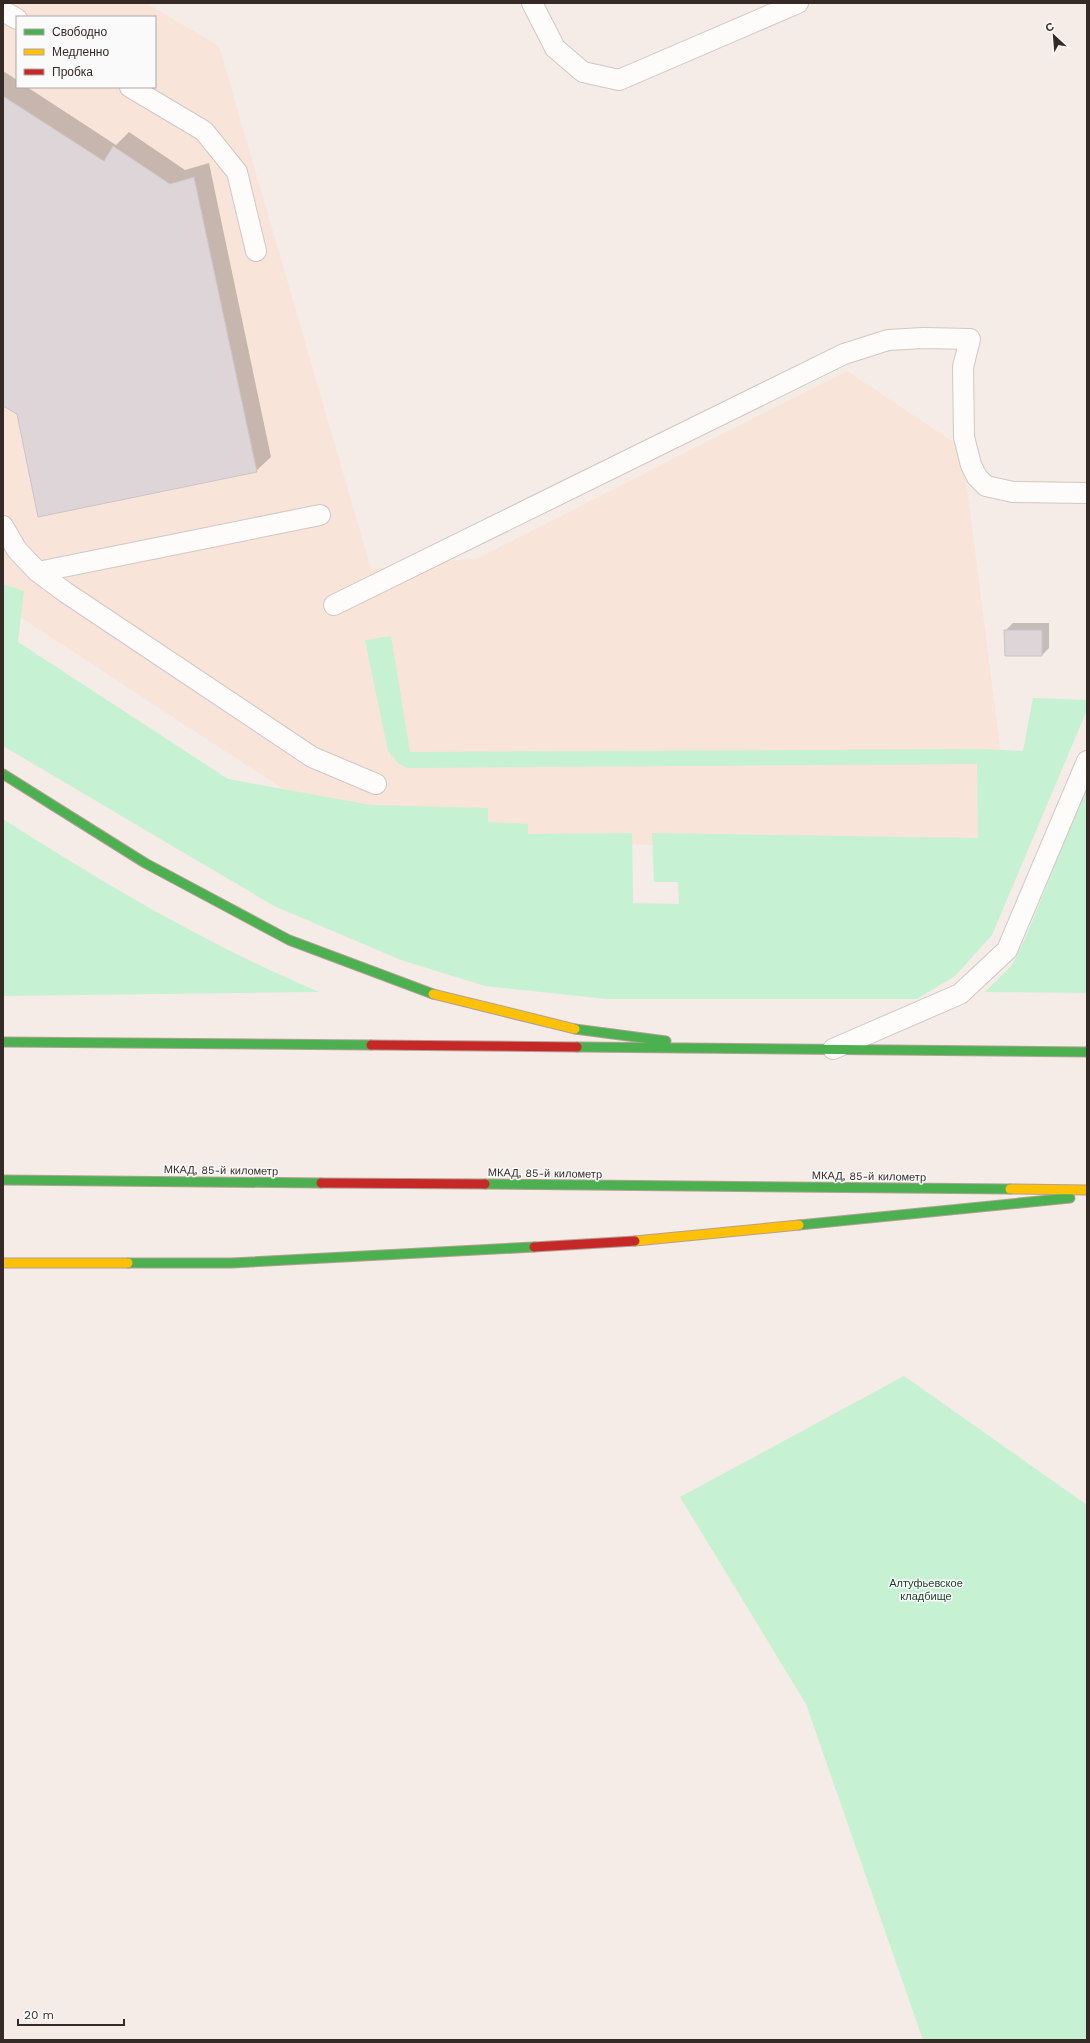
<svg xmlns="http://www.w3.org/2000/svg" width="1090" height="2043" viewBox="0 0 1090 2043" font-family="'Work Sans',sans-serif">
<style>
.built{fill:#f9e4da;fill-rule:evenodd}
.green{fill:#c6f1d3}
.shadow{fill:#0003}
.building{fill:#ddd5d7;stroke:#ccc4c7}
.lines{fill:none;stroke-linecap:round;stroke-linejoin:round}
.lane-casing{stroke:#d1c7c3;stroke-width:22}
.fast-casing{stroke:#b1a093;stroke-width:11}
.slow-casing{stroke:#b1a093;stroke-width:11}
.jam-casing{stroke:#b1a093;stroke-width:11}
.lane{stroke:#fefcfb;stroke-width:20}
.fast{stroke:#4caf50;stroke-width:9}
.slow{stroke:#ffc107;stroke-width:9}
.jam{stroke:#c62828;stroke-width:9}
.labels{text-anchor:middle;stroke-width:3;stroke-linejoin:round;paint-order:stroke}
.street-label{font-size:11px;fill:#352a25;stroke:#fafafa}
.park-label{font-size:11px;fill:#183e29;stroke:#fafafa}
</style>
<rect width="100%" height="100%" fill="#f5ebe7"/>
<!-- built -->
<path class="built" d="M 3,3 L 146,3 L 219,46 L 371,569 L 478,558 L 847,371 L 962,448 L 1014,858 L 352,834 L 3,606 ZM 17,17 L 155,17 L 155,87 L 17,87 Z"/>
<!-- green -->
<path class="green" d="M 3,584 L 24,591 L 18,642 L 228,779 L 371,805 L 488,808 L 488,822 L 528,824 L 528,834 L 632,833 L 633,903 L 679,904 L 678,882 L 654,882 L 652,833 L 978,838 L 977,764 L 407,768 L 398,763 L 388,751 L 365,640 L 391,636 L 410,752 L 978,749 L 1023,751 L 1033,698 L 1087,700 L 1087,710 L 992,935 L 955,976 L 917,999 L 607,999 L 485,986 L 401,960 L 274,906 L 3,746 Z
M 1087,784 L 1087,993 L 985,992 L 1012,965 L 1028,932 Z
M 3,819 C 104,884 208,945 319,992 L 3,996 Z
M 904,1376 L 1087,1505 L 1087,2040 L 923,2040 L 806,1704 L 680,1497 Z"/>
<!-- shadow -->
<path class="shadow" d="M 3,71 L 17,80 L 17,87 L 27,87 L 116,145 L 129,132 L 185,170 L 209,163 L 271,457 L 256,471 L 18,414 L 3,405 Z
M 1013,623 L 1049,623 L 1049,648 L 1042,655 L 1005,631 Z"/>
<!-- building -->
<path class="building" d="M 3,96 L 104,161 L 113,146 L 170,184 L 194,177 L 257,472 L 38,517 L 17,414 L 3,406 Z
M 1004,630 L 1042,630 L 1042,656 L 1005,656 Z"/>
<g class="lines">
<defs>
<path id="lane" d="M 532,3 L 555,48 L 583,72 L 619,80 L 798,3
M 3,11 L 17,19
M 130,87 L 204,131 L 237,172 L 256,251
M 3,526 L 17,550 L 38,572 L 65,592 L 312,757 L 376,784
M 38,572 L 320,515
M 334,605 L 844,354 L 888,340 L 923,338 L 970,339 L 963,367 L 964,437 L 971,465 L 977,477 L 986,486 L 1013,492 L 1087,493
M 833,1049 L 960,994 L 1007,950 L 1087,761"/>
<path id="fast" d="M 3,774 L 145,863 L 289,940 L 433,994
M 575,1029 L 666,1041
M 3,1042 L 371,1045
M 577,1047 L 1087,1052
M 3,1180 L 321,1183
M 485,1184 L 1010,1189
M 799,1225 L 1070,1198
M 128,1263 L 232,1263 L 534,1247"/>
<path id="slow" d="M 433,994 L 575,1029
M 1010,1189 L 1087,1190
M 635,1241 L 799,1225
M 3,1263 L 128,1263"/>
<path id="jam" d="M 371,1045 L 577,1047
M 321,1183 L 485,1184
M 534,1247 L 635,1241"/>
</defs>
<!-- lane casing -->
<use href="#lane" class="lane-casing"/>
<!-- fast casing -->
<use href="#fast" class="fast-casing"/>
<!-- slow casing -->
<use href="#slow" class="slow-casing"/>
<!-- jam casing -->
<use href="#jam" class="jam-casing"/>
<!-- lane -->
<use href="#lane" class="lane"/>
<!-- fast -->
<use href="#fast" class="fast"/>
<!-- slow -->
<use href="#slow" class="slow"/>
<!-- jam -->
<use href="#jam" class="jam"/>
</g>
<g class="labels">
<!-- street labels -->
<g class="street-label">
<text transform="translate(221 1170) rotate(1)" y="4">МКАД, 85-й километр</text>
<text transform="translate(545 1173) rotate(1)" y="4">МКАД, 85-й километр</text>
<text transform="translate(869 1176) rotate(1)" y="4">МКАД, 85-й километр</text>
</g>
<!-- park labels -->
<g class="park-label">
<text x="926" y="1587">Алтуфьевское<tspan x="926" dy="13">кладбище</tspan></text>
</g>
</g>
<!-- border -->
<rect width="1090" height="2043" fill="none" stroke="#352a25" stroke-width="8"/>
<!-- legend -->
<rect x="16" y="16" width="140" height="72" fill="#fafafa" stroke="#aba7a5"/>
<rect x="24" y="29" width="20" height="6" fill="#4caf50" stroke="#aba7a5"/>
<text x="52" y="36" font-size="12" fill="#352a25">Свободно</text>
<rect x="24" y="49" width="20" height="6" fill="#ffc107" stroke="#aba7a5"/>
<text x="52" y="56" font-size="12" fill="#352a25">Медленно</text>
<rect x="24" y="69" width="20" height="6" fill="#c62828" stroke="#aba7a5"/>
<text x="52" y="76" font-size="12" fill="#352a25">Пробка</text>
<!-- north arrow -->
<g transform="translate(1054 36) rotate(334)" stroke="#fafafa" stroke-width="3" paint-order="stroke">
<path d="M0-3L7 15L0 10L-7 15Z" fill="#352a25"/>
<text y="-6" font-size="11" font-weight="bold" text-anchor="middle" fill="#352a25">С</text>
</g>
<!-- scale -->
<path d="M18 2019v6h106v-6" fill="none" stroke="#352a25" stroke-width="2"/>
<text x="24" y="2019" font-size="12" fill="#352a25" stroke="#fafafa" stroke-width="3" paint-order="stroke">20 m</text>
</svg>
